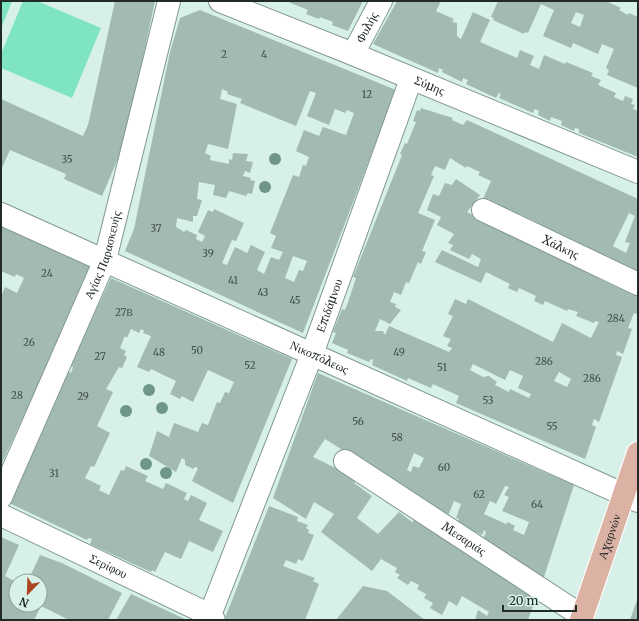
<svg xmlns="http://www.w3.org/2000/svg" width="639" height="621" viewBox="0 0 639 621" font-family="Merriweather,serif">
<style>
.green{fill:#7fe4c4}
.building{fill:#a2bab1;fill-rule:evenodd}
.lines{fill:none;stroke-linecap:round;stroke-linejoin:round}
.street-casing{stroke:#80978e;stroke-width:24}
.primary-casing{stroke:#fff;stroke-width:24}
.street{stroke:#fff;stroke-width:22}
.primary{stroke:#dcb2a5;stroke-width:22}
.tree{fill:#6e968a}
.labels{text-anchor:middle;stroke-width:3.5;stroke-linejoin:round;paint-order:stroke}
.number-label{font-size:10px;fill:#414e4a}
.street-label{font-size:12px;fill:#212a27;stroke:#d8f1e8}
</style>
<rect width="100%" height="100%" fill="#d8f1e8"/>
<!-- green -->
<path class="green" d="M 1,1 L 12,1 L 1,29 Z
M 23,1 L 37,1 L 101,28 L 72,98 L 1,68 L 1,54 Z"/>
<!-- building -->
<path class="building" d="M 115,1 L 155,1 L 125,142 L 102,196 L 64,179 L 66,174 L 10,150 L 1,170 L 1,99 L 83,136 L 88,125 Z
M 286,1 L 363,1 L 348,31 L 332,25 L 333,22 L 320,17 L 319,19 L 306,14 L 308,10 Z
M 397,1 L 441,1 L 436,11 L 454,19 L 452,22 L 457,23 L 457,36 L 461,39 L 473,12 L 490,20 L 480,42 L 517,58 L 520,50 L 534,56 L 530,65 L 539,69 L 544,55 L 565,64 L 566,62 L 593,73 L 591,76 L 601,80 L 598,85 L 616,93 L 614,97 L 623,101 L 625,96 L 633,99 L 631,104 L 635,105 L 633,109 L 638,111 L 638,157 L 579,133 L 579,129 L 575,128 L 574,131 L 561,125 L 562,121 L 551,117 L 550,121 L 538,115 L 539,111 L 535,109 L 533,113 L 499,98 L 501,94 L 499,93 L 496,98 L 466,84 L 468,80 L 463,78 L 462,82 L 442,72 L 443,70 L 439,68 L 438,73 L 373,44 Z
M 498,1 L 606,1 L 621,8 L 619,10 L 628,15 L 629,13 L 638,17 L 638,88 L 607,75 L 609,70 L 606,68 L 614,49 L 602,44 L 598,54 L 573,43 L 571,48 L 543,36 L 554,10 L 541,4 L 528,33 L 525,32 L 524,34 L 493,20 L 494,18 L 491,17 ZM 576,12 L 584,15 L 580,27 L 571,23 Z
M 200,10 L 396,90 L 303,333 L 125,251 L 134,229 L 170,52 L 180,18 ZM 222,89 L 228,92 L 227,94 L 242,99 L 240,103 L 296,126 L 310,91 L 316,93 L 307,116 L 329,125 L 335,109 L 345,113 L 347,110 L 354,113 L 346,135 L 323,127 L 319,136 L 304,130 L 296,151 L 309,157 L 306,166 L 303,165 L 299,177 L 293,175 L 270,233 L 276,236 L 271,248 L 283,252 L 279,260 L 271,257 L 264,274 L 257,270 L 265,252 L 251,245 L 247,253 L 235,247 L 227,265 L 222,263 L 232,240 L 236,241 L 244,223 L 214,209 L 213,212 L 208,210 L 198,232 L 205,236 L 202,242 L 196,239 L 197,235 L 186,230 L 184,232 L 176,227 L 177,218 L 193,222 L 193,216 L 197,216 L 202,200 L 197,199 L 199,182 L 215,185 L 213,195 L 226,198 L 229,191 L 246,196 L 248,193 L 252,194 L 255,181 L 250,180 L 251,178 L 243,176 L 245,171 L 250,173 L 253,162 L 246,161 L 248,154 L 233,153 L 232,160 L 229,159 L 229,164 L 210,160 L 211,156 L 205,153 L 208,144 L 228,149 L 237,104 L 220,99 ZM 293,256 L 307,261 L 303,271 L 299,270 L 294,282 L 285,278 Z
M 421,108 L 453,118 L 452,120 L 463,125 L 467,120 L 638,199 L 638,276 L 535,225 L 536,222 L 519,214 L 518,216 L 483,199 L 491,181 L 478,175 L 480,172 L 467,166 L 466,168 L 450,158 L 445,170 L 435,166 L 431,175 L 434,176 L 418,213 L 435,220 L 422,251 L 426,252 L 421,264 L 418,262 L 409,283 L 406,282 L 401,295 L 394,292 L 390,302 L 396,304 L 395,307 L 401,310 L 390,324 L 380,319 L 375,331 L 383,331 L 385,335 L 389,326 L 449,352 L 452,348 L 447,346 L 451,339 L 443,336 L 453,316 L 448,314 L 455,299 L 466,304 L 468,299 L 553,342 L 562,323 L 591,338 L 599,322 L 595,321 L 594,323 L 576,316 L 578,312 L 568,309 L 567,311 L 545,301 L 543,305 L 534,301 L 536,296 L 519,288 L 517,292 L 508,288 L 510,284 L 486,272 L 481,283 L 435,262 L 442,250 L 478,267 L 481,259 L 472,254 L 469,259 L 450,250 L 453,245 L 448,243 L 454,234 L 437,225 L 441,217 L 427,210 L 433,194 L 439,196 L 445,183 L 452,185 L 456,179 L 480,195 L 467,212 L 614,286 L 638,296 L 638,311 L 637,314 L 634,313 L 628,328 L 632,329 L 623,354 L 617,351 L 616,355 L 622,357 L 599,422 L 594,419 L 592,425 L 596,427 L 585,459 L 456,403 L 459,396 L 433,384 L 431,388 L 408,378 L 407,381 L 372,365 L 373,360 L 371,359 L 369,362 L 347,353 L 348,350 L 332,343 L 336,333 L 333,332 L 342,309 L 345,310 L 347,305 L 356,278 L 353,277 L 402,155 L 400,154 L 405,143 L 407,144 L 416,122 L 413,121 L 417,110 L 420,111 ZM 629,213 L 635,216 L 625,242 L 630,243 L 626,253 L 613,246 ZM 473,364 L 505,380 L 510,370 L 523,376 L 518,388 L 531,394 L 529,398 L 510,389 L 509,392 L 495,385 L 497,382 L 489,376 L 483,377 L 470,370 ZM 559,372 L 571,379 L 567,387 L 554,381 Z
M 1,227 L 92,267 L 1,465 L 1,297 L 5,287 L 17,293 L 24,278 L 16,274 L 15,277 L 1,271 Z
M 111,278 L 292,359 L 233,503 L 192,481 L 198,468 L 195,467 L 193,469 L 185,465 L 185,460 L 182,458 L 176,472 L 149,456 L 157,431 L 169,437 L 174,423 L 198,432 L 202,423 L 208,425 L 217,402 L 220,403 L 225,392 L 229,393 L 234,382 L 208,370 L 193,402 L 182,396 L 180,399 L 170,394 L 176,381 L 151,369 L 149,372 L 137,367 L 151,336 L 143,333 L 144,331 L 141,329 L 139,333 L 131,329 L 127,338 L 125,336 L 120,348 L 126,351 L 124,355 L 127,357 L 122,368 L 119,367 L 106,389 L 113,392 L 97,426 L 110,433 L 94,467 L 91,466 L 85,478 L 101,486 L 99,490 L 109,495 L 121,470 L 124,471 L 126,466 L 148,476 L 145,481 L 163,489 L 166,483 L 187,493 L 184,499 L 188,501 L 191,495 L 207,503 L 199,520 L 223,531 L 213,552 L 189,541 L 181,559 L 165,552 L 155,572 L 152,570 L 151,572 L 90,544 L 92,539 L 88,538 L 87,540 L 7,502 L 51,405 L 53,406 L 56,401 L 53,400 L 67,371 L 71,373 L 73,367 L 70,366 Z
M 318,373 L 574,485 L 543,580 L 482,541 L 486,532 L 484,530 L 482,535 L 457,524 L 459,519 L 456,518 L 461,504 L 454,501 L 448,516 L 325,439 L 313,457 L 358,479 L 354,483 L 372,496 L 357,518 L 378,534 L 399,512 L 412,522 L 416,518 L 537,595 L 528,620 L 475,620 L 478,610 L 487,616 L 489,612 L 462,596 L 457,606 L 449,601 L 442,615 L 430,608 L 433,603 L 424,598 L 426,594 L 417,589 L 419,585 L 411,581 L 408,585 L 397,578 L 400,575 L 395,572 L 397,568 L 381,559 L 372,571 L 321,532 L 334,514 L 314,502 L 306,519 L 273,498 ZM 414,453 L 424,458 L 419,468 L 413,466 L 411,472 L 407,470 ZM 505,486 L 509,487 L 504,495 L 509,497 L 502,511 L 529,522 L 524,535 L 513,530 L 515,526 L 508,522 L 506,524 L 484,514 L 490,501 L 496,504 Z
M 269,506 L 298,517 L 297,521 L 308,525 L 306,528 L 309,530 L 308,533 L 314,535 L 303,561 L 298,559 L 296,564 L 286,560 L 283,566 L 315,578 L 313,581 L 319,584 L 305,620 L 227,620 L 225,618 Z
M 1,537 L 19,545 L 5,576 L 16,582 L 16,605 L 40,605 L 40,581 L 28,581 L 40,555 L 62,563 L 122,593 L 108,620 L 69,620 L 41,606 L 34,620 L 1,620 Z
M 363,586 L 387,591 L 425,620 L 336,620 Z
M 131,594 L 187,620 L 116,620 Z
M 638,597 L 638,620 L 630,620 Z"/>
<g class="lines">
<defs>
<g id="street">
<path id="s1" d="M 220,1 L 353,54 L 638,172"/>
<path id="s2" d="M 353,54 L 381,1"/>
<path id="s3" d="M 483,210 L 638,284"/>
<path id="s4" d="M 1,214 L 638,501"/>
<path id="s5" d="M 345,461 L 582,616"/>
<path id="s6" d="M 1,497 L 105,260 L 169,1"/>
<path id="s7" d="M 1,515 L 210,615 L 214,620"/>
<path id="s8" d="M 208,620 L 312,354 L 411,79"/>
</g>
<g id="primary">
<path id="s9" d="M 581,620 L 638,453"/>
</g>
</defs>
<!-- street casing -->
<use href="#street" class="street-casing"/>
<!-- primary casing -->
<use href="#primary" class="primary-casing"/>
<!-- street -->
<use href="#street" class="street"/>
<!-- primary -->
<use href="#primary" class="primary"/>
</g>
<!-- trees -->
<g class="tree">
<circle cx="275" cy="159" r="6"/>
<circle cx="265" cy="187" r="6"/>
<circle cx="149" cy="390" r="6"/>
<circle cx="162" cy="408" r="6"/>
<circle cx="126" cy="411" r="6"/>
<circle cx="146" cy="464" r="6"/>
<circle cx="166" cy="473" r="6"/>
</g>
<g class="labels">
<!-- number labels -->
<g class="number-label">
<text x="224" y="58">2</text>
<text x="264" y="58">4</text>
<text x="367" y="98">12</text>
<text x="67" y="163">35</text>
<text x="156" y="232">37</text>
<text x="208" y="257">39</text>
<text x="47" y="277">24</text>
<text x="233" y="284">41</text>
<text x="263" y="296">43</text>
<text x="295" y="304">45</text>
<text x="124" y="316">27Β</text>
<text x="616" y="322">284</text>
<text x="29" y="346">26</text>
<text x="197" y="354">50</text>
<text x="159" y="356">48</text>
<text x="399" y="356">49</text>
<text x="100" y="360">27</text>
<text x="544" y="365">286</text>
<text x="250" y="369">52</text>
<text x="442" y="371">51</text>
<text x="592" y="382">286</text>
<text x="17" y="399">28</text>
<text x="83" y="400">29</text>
<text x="488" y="404">53</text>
<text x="358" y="425">56</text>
<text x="552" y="430">55</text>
<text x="397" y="441">58</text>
<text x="444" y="471">60</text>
<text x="54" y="477">31</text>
<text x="479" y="498">62</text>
<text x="537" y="508">64</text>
</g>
<!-- street labels -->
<g class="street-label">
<text dy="4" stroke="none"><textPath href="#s2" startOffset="30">Φυλής</textPath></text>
<text dy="4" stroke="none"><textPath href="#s1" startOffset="226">Σύμης</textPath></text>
<text dy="4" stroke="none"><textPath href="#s3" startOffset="86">Χάλκης</textPath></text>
<text dy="4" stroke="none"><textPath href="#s6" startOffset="263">Αγίας Παρασκευής</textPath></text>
<text dy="4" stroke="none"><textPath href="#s8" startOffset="337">Επιδάμνου</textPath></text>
<text dy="4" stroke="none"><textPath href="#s4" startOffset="349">Νικοπόλεως</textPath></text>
<text dy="4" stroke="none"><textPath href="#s9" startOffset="88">Αχαρνών</textPath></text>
<text dy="4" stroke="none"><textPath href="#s5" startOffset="142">Μεσαριάς</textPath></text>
<text dy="4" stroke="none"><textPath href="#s7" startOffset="119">Σερίφου</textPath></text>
</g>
</g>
<!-- border -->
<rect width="639" height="621" fill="none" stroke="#212a27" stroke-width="4"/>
<!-- north arrow -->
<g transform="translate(28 593) rotate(203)"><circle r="19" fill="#d8f1e8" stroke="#8fa19b"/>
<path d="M0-3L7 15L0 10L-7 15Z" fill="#ac4522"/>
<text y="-6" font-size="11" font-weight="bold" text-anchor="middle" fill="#212a27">N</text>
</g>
<!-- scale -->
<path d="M503 605v6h73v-6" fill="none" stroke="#212a27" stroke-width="2"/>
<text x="509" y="605" font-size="12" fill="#212a27" stroke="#d8f1e8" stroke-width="3" paint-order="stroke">20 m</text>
</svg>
